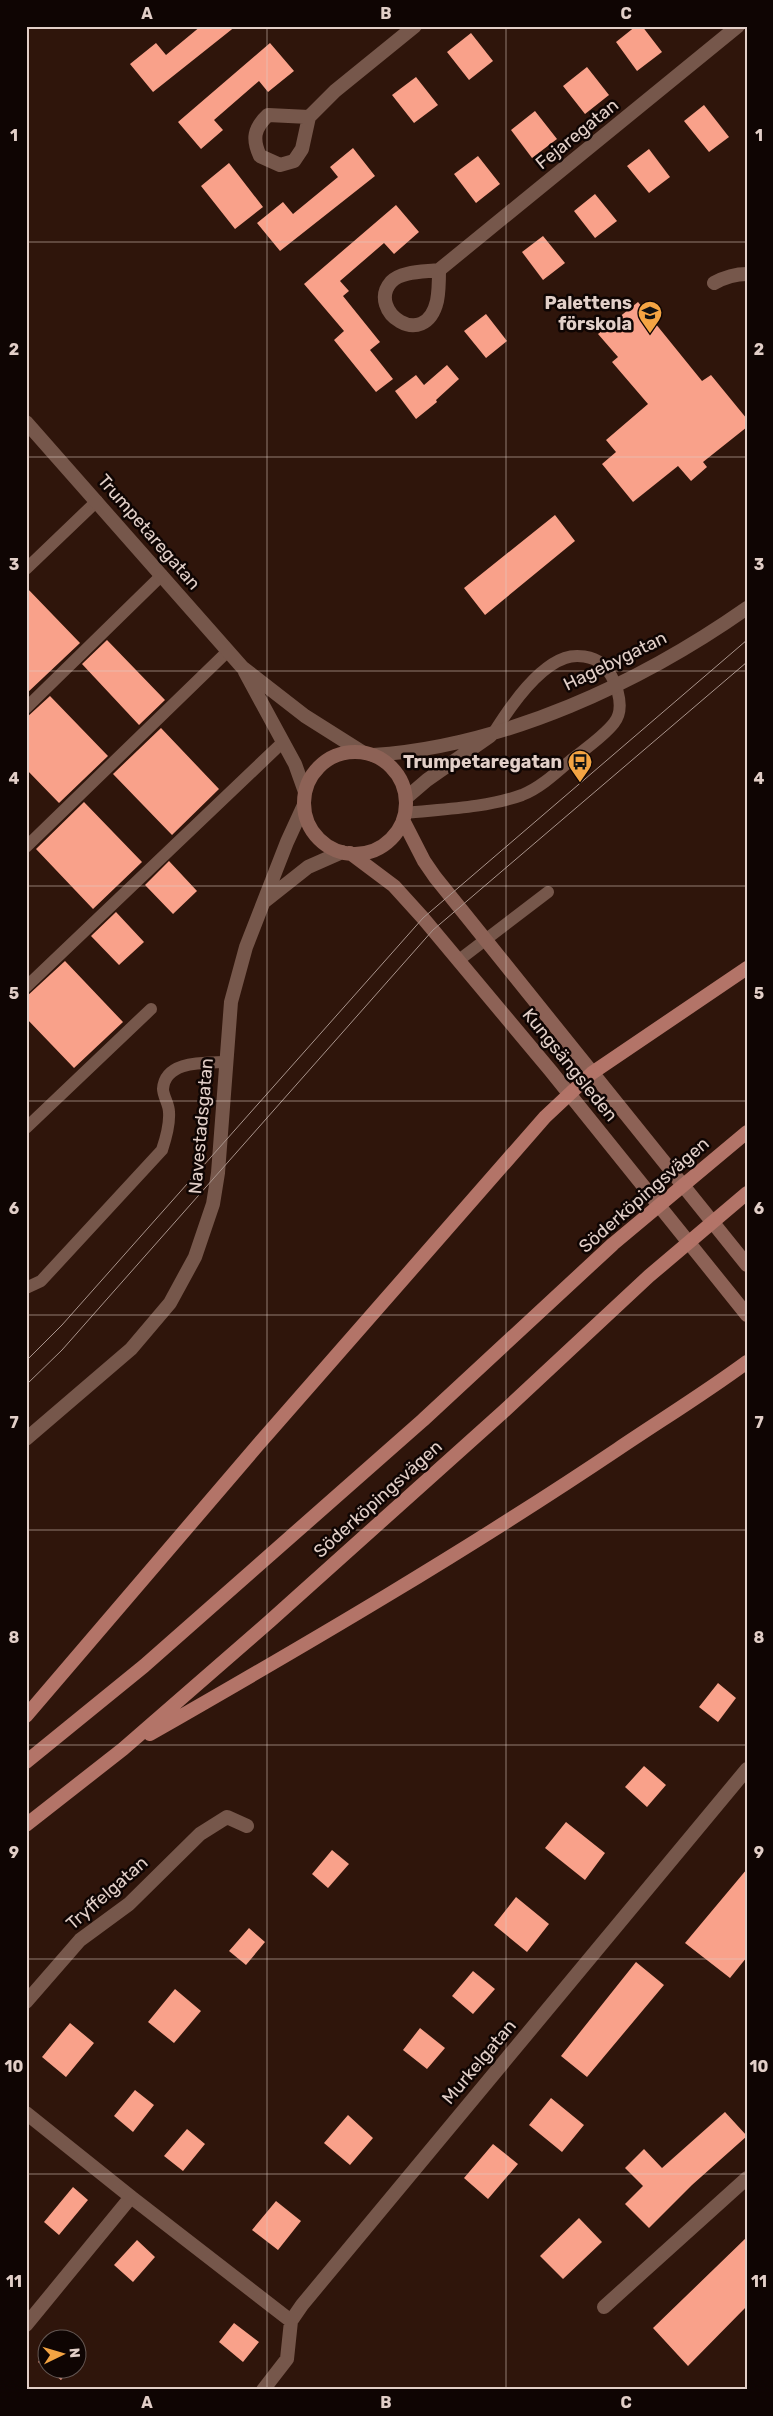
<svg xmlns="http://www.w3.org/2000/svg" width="773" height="2416" viewBox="0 0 773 2416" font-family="Rubik,sans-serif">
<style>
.building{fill:#f9a18a}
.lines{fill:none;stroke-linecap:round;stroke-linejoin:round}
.service{stroke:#76574b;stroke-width:12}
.minor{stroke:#76574b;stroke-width:14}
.tertiary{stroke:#76574b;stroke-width:14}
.secondary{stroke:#8d6256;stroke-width:14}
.trunk{stroke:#b37468;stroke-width:14}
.tram{stroke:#a9948c;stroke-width:1}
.grid{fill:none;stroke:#e2cfc8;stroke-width:1;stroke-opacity:0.55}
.labels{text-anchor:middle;stroke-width:5;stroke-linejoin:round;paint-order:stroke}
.street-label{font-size:18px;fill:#e2cfc8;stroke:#0f0503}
.poi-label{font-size:18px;font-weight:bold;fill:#e2cfc8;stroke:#0f0503;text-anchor:end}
.neatline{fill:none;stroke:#e2cfc8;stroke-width:2}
.grid-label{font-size:16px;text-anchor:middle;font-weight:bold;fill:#e2cfc8}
</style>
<rect width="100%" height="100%" fill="#2f150b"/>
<!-- building -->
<path class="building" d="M 201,26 L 236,26 L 153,92 L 130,64 L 156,43 L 166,55 Z
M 636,26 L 642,26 L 662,52 L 637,71 L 616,42 Z
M 471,33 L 493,61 L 469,80 L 447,52 Z
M 270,43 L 294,71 L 268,92 L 259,81 L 214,120 L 223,130 L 201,149 L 178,122 Z
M 587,67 L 609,95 L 585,114 L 563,86 Z
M 416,77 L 438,105 L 414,123 L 392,95 Z
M 704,105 L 729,137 L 709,152 L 684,121 Z
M 535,111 L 557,139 L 532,158 L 511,130 Z
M 353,148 L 375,176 L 280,251 L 257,223 L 283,202 L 293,214 L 338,177 L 330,167 Z
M 649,149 L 670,177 L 649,193 L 627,166 Z
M 478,156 L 500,184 L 476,203 L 454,174 Z
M 229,163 L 263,207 L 235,229 L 201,186 Z
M 595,194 L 617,221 L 595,238 L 574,211 Z
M 396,205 L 419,232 L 394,254 L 384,243 L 340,281 L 349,291 L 343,296 L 380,342 L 370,350 L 393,379 L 376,392 L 334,340 L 344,331 L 304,284 Z
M 543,236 L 565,263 L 543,280 L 522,252 Z
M 638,302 L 702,381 L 711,375 L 747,419 L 747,427 L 703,462 L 707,467 L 691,481 L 678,466 L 633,502 L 602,464 L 616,452 L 606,440 L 648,404 L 612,362 L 618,357 L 598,334 Z
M 486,314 L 507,341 L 486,358 L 464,331 Z
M 447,365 L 459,379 L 436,400 L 437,402 L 416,419 L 395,391 L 416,375 L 424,385 Z
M 555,515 L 575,541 L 485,615 L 464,588 Z
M 26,587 L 80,643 L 26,694 Z
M 107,640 L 165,700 L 139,725 L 82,664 Z
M 50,696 L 108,756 L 59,803 L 26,769 L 26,718 Z
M 161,728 L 219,789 L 172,835 L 113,774 Z
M 84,802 L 142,862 L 93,909 L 36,849 Z
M 169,861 L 197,891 L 173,914 L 145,885 Z
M 116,912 L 144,942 L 119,965 L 91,936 Z
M 65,961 L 123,1022 L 74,1068 L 26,1018 L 26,997 Z
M 718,1683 L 736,1698 L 718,1722 L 699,1707 Z
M 644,1766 L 666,1785 L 647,1807 L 625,1787 Z
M 566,1822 L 605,1853 L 585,1880 L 545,1848 Z
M 332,1850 L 349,1864 L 328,1888 L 312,1874 Z
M 747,1869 L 747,1957 L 730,1978 L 685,1943 Z
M 516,1897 L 549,1924 L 527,1952 L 494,1925 Z
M 249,1928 L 265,1942 L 246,1965 L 229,1951 Z
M 636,1962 L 664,1985 L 587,2077 L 561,2056 Z
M 473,1971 L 495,1989 L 473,2014 L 452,1996 Z
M 175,1989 L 201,2011 L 174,2043 L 148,2022 Z
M 70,2023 L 94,2043 L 66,2077 L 42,2057 Z
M 420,2028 L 445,2048 L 427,2069 L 403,2050 Z
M 135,2090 L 154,2105 L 133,2132 L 114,2116 Z
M 551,2098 L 584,2125 L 562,2152 L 529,2125 Z
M 725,2112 L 747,2136 L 692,2185 L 649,2228 L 625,2204 L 643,2186 L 625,2168 L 644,2149 L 662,2168 Z
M 348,2115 L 373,2138 L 350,2165 L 324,2143 Z
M 187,2129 L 205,2144 L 183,2171 L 164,2156 Z
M 493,2144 L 518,2164 L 488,2199 L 464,2178 Z
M 73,2187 L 88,2200 L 59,2235 L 44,2222 Z
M 276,2201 L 301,2221 L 278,2250 L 252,2230 Z
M 579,2218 L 602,2242 L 563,2279 L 540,2256 Z
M 747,2237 L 747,2306 L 688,2366 L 653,2328 Z
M 137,2240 L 155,2257 L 133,2282 L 114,2265 Z
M 234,2323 L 259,2342 L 243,2362 L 219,2342 Z
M 48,2350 L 48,2368 L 71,2368 L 61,2380 L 38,2362 Z"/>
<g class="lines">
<!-- service -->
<path class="service" d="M 26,569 L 97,501
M 26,708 L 162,575
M 405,813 C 443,809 486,808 522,795 C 540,788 556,773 571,760 C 585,749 603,737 614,723 C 627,707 615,676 602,664 C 593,656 576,654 565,658 C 536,668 509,708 493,734
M 26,847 L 228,651
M 459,960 L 548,892
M 26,987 L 283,742
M 26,1128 L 151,1009
M 26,1288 L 41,1281 L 162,1150 C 166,1138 170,1125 169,1112 C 169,1104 163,1096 163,1089 C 165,1060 205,1063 225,1062"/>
<!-- minor -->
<path class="minor" d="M 309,117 L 268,115 C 254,128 252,139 260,156 L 280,165 L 294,161 L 302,149 L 309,117 L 335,91 L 415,26
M 439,270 C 439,280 439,291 437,301 C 425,352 366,311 391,282 C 401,271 425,272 439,270 L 738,26
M 714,283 C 725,277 734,274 747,274
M 26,422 L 242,667 L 305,716 L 362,752
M 245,672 L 295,764 L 305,792
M 26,2002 L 80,1940 L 129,1904 L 200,1834 L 227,1817 L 247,1826
M 26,2113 L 131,2197 L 26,2325
M 131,2197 L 291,2321
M 604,2307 L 747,2178
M 263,2390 L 287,2359 L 291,2321 L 302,2305 L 747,1769"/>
<!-- tertiary -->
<path class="tertiary" d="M 373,755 C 505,746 640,683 747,608
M 406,798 L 427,780 L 490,736
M 265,901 L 308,867 L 342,852
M 26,1439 L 131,1349 L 170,1303 L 195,1257 L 213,1204 L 218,1173 L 231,1002 L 246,947 L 287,842 L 304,805"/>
<!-- secondary -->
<path class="secondary" d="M304 803a51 51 0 1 1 102 0a51 51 0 1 1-102 0Z
M 403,820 L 424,861 L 435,877 L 747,1265
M 350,853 L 394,886 L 423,918 L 550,1070 L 747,1315"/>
<!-- trunk -->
<path class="trunk" d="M 26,1716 L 257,1446 L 545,1117 L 592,1073 L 747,968
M 150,1734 C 309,1643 466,1551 618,1449 C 661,1420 705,1393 747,1362
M 26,1762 L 144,1666 L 423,1420 L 613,1244 L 747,1132
M 26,1825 L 123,1749 L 270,1621 L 503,1412 L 649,1276 L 747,1193"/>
<!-- tram -->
<path class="tram" d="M 26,1361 L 62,1325 L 423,918 L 747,640
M 26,1385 L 62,1350 L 433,930 L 747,662"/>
</g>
<!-- grid -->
<path class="grid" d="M 267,26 L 267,2390M 506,26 L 506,2390M 26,242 L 747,242M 26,457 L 747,457M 26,671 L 747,671M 26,886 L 747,886M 26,1101 L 747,1101M 26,1315 L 747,1315M 26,1530 L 747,1530M 26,1745 L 747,1745M 26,1959 L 747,1959M 26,2174 L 747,2174"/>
<!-- icons -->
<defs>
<symbol id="school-pin" viewBox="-11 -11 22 30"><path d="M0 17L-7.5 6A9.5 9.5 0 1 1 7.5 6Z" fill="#f4a443" stroke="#0f0503"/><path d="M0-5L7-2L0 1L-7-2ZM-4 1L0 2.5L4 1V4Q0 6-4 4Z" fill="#111"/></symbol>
<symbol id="bus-pin" viewBox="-11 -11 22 30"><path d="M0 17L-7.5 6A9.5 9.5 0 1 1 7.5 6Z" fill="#f4a443" stroke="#0f0503"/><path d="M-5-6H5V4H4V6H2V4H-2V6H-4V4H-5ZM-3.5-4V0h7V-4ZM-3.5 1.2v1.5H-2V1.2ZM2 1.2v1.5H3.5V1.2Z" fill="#111"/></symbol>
</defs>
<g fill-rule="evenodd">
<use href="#school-pin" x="636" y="299" width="28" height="38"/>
<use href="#bus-pin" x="566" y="748" width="28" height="38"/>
</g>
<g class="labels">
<!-- street labels -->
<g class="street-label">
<text transform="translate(577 134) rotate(-39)" y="6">Fejaregatan</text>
<text transform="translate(149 532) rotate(49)" y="6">Trumpetaregatan</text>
<text transform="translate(615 661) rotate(-26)" y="6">Hagebygatan</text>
<text transform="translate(570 1065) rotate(51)" y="6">Kungsängsleden</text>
<text transform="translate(201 1126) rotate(-85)" y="6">Navestadsgatan</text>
<text transform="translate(644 1195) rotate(-41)" y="6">Söderköpingsvägen</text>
<text transform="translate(378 1499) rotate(-42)" y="6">Söderköpingsvägen</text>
<text transform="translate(107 1893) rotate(-41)" y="6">Tryffelgatan</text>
<text transform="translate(479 2062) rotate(-50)" y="6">Murkelgatan</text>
</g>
<!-- poi labels -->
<g class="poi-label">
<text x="632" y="309">Palettens<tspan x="632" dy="21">förskola</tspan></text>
<text x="562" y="768">Trumpetaregatan</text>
</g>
</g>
<!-- border -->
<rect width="773" height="2416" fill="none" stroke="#0f0503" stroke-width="55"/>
<!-- north arrow -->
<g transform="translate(62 2354) rotate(85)"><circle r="24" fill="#0f0503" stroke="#635652"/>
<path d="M0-4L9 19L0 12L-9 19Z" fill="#f4a443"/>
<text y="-8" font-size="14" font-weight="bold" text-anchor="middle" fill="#e2cfc8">N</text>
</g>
<rect x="28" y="28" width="718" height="2360" class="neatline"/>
<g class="grid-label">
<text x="147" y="19">A</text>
<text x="386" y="19">B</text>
<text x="626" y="19">C</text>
<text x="14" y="141">1</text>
<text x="759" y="141">1</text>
<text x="14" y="355">2</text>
<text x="759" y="355">2</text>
<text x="14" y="570">3</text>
<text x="759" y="570">3</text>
<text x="14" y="784">4</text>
<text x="759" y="784">4</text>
<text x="14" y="999">5</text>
<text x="759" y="999">5</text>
<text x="14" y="1214">6</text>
<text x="759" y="1214">6</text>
<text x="14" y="1428">7</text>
<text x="759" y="1428">7</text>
<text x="14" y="1643">8</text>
<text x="759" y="1643">8</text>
<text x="14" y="1858">9</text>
<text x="759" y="1858">9</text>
<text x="14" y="2072">10</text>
<text x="759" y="2072">10</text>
<text x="14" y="2287">11</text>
<text x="759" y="2287">11</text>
<text x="147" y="2408">A</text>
<text x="386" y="2408">B</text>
<text x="626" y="2408">C</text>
</g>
</svg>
